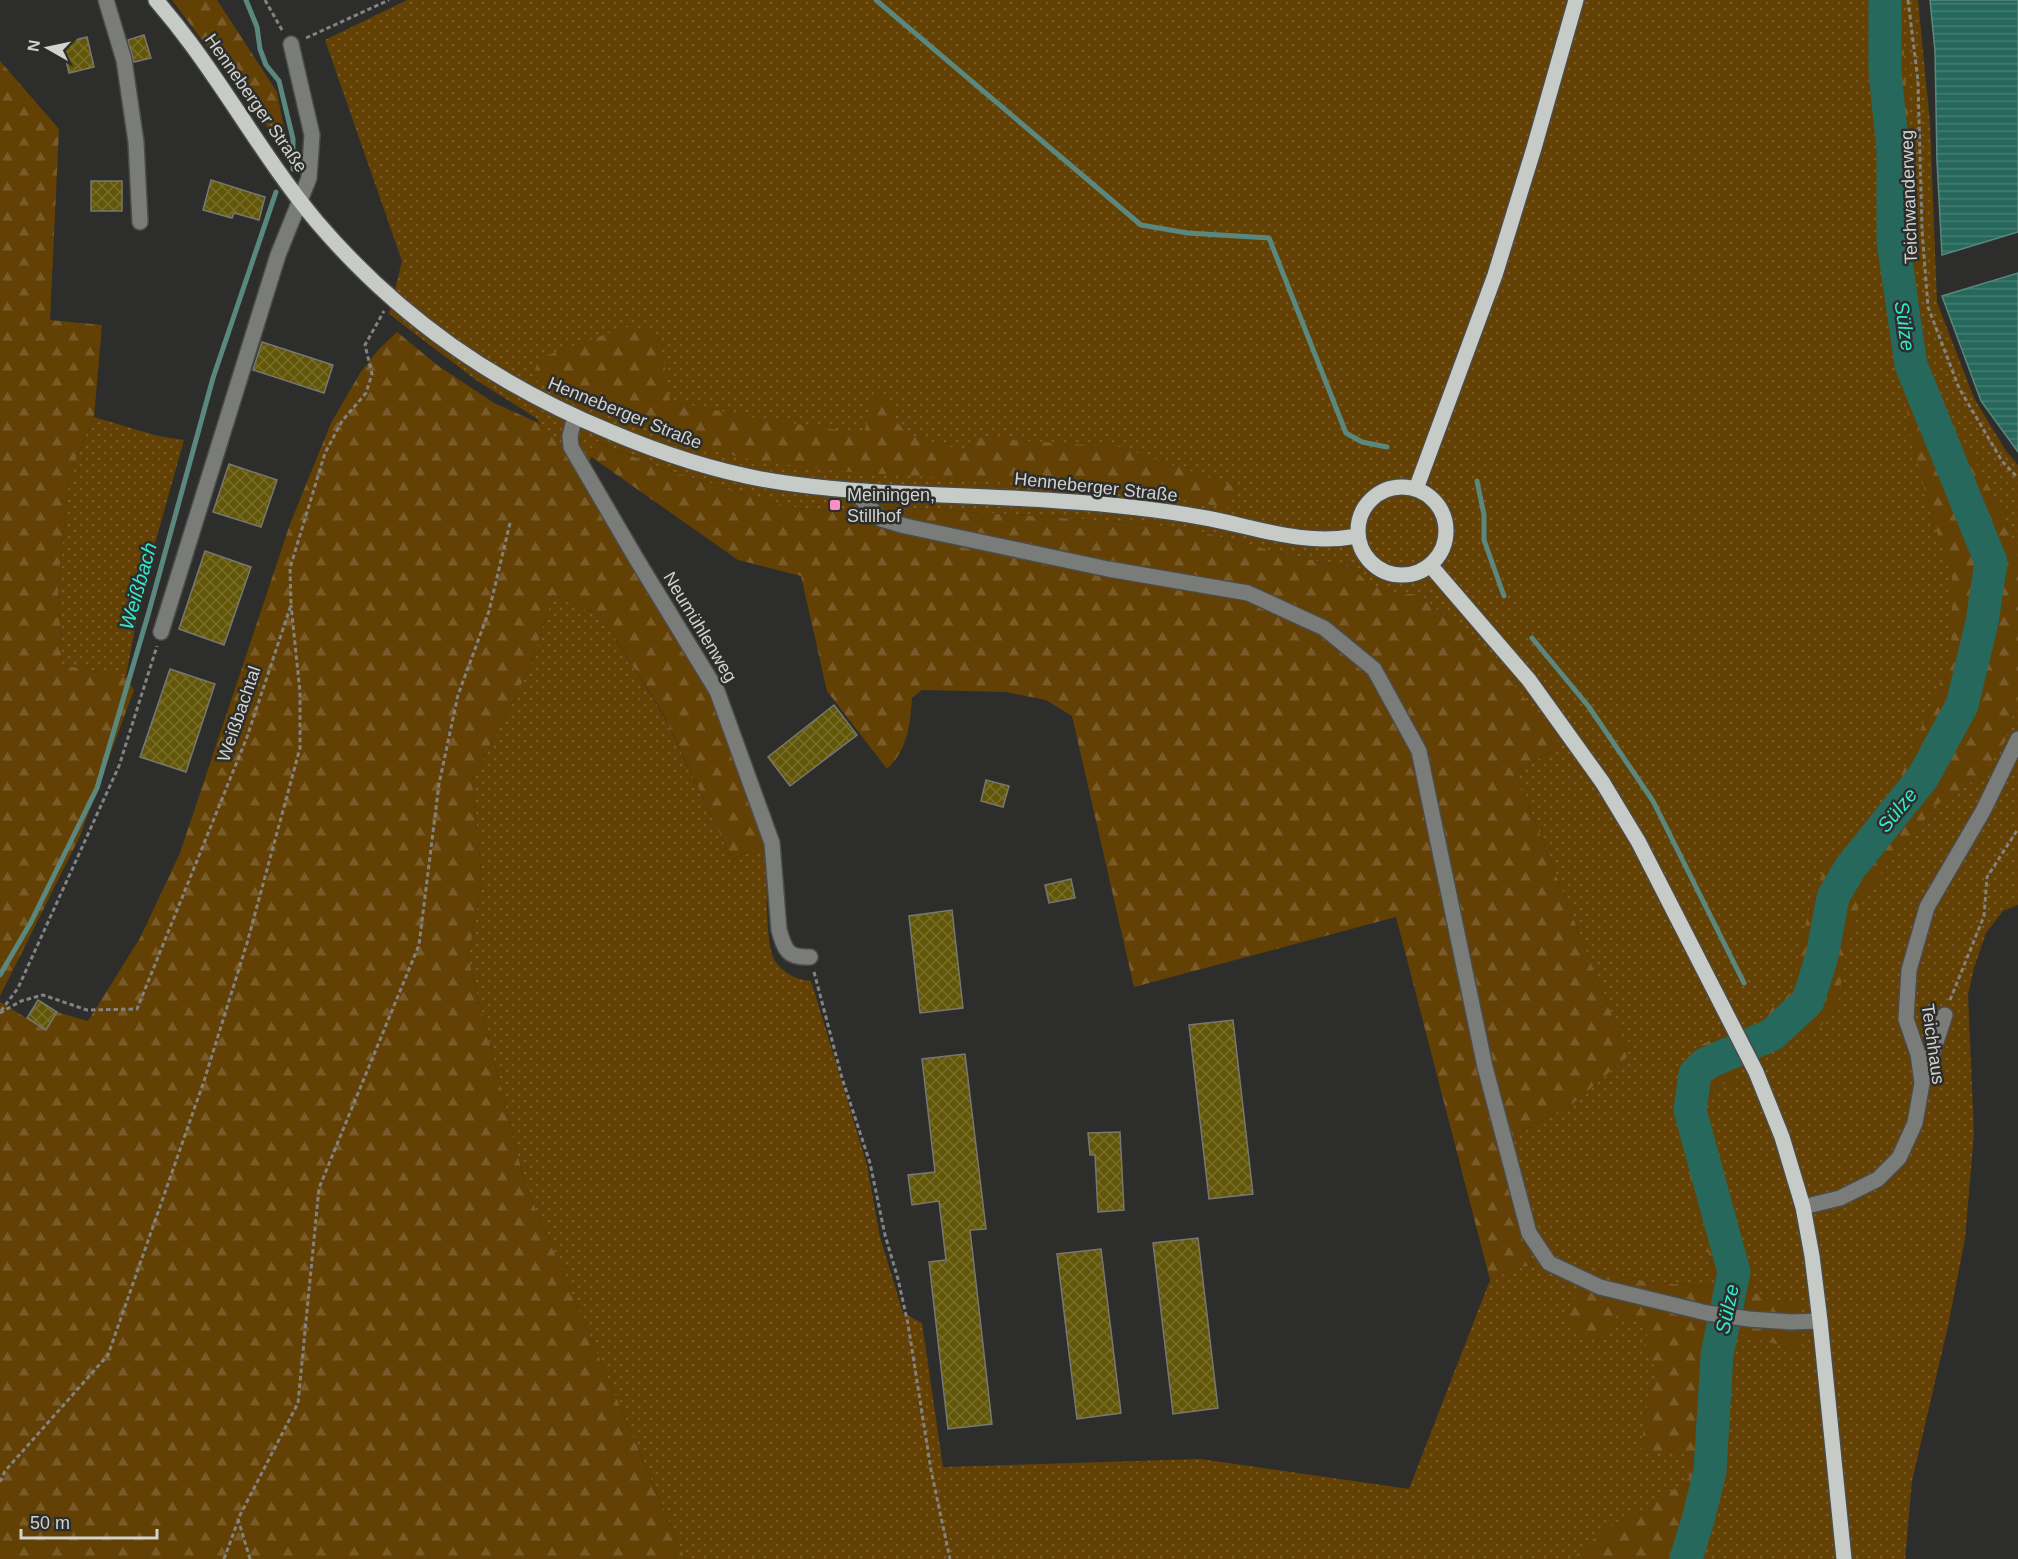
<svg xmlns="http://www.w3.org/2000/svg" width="2018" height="1559" viewBox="0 0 2018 1559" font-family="Helvetica,sans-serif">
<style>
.grass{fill:url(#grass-dots);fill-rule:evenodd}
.forest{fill:url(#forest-firs)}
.water{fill:url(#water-rules);stroke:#5a887f;stroke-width:1.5}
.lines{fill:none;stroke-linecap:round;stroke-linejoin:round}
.stream{stroke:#5a887f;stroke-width:5}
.river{stroke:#27685c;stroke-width:33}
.building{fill:url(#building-cross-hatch);stroke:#787772;stroke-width:1.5}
.minor-casing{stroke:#4b4c49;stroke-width:18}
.major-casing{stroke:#4b4c49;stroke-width:18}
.path{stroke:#838481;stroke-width:3;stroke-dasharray:4.5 3;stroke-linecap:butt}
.minor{stroke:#7a7c7a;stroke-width:15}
.major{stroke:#c6cbc8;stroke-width:15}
.poi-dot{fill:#fd8ebf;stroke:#2d2e2b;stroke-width:2}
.labels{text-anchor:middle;stroke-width:5;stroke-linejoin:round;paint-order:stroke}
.street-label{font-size:18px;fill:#d2d3d0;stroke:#2d2e2b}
.poi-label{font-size:18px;fill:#d2d3d0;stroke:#2d2e2b;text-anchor:start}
.water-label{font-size:20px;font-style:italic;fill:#33e9ce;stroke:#2d2e2b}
</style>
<defs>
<pattern id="grass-dots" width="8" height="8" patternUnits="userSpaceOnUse" patternTransform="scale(1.5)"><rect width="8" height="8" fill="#634004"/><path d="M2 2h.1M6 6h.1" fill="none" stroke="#785b28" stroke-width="1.8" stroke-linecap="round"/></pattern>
<pattern id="forest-firs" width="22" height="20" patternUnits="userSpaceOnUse" patternTransform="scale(1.5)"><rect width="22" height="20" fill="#634004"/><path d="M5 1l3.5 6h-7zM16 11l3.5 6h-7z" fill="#785b28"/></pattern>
<pattern id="water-rules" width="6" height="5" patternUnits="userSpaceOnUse" patternTransform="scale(1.5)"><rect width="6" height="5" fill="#27685c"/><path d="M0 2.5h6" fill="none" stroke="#457d72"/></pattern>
<pattern id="building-cross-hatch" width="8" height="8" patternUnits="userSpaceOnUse" patternTransform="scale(1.5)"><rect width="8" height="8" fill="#625708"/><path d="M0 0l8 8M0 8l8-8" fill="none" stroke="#786e2b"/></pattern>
</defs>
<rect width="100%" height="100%" fill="#2d2e2b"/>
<!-- grass -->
<path class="grass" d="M 407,0 L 1918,0 L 1930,123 L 1937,302 L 1974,398 L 2006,451 L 2018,465 L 2018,905 L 2003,911 L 1986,933 L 1974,968 L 1968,995 L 1974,1134 L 1965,1239 L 1948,1326 L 1912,1481 L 1905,1559 L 685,1559 L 525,1184 L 468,957 L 482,881 L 472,781 L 530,667 L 553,595 L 601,616 L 664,716 L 732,859 L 767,844 C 767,866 764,946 775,961 C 783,973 797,980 811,981 L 867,1165 L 880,1237 L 903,1313 L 922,1323 L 943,1467 L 1200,1459 L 1409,1489 L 1490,1280 L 1512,1269 L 1533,1265 L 1519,1228 L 1497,1146 L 1575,1102 L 1628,1056 L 1515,772 L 1561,746 L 1465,634 L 1419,594 L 1395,594 L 1370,585 L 1353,568 L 1292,556 L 1202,532 L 1148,524 L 882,506 L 840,512 L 788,507 L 667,470 L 595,441 L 585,479 L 536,418 L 476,380 L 389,314 L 402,261 L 325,40 ZM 1695,1049 L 1738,1084 L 1717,1084 L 1706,1100 L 1704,1129 L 1724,1203 L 1739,1240 L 1747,1274 L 1757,1294 L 1774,1302 L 1581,1290 L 1595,1269 L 1647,1282 L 1716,1287 L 1710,1258 Z
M 94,417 L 158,436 L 184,440 L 142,590 L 126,677 L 62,665 L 58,586 L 70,471 Z"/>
<!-- forest -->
<path class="forest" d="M 172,0 L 217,0 L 277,92 L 286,139 L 276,139 Z
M 1893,9 L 1902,24 L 1917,246 L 1914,267 L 1886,276 L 1875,16 Z
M 0,61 L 59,129 L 50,320 L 102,325 L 94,417 L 70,471 L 58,586 L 62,665 L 126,677 L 134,690 L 80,836 L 0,996 Z
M 1911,299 L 1918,364 L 1985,479 L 2008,525 L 2018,562 L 2018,698 L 2006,740 L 1983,775 L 1935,806 L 1912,837 L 1870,886 L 1859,905 L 1844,961 L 1838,1004 L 1822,1025 L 1799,1037 L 1779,1037 L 1764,1024 L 1772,1007 L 1794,990 L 1800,947 L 1812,897 L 1829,859 L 1858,846 L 1879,817 L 1900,778 L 1947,667 L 1952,634 L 1952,577 L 1930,511 L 1911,435 L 1889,307 Z
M 626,327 L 654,332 L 664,363 L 670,401 L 750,417 L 864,434 L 875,389 C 895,403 887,406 898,423 C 908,440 944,446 962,449 L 980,438 L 1120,447 L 1240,488 L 1227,508 L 1136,491 L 838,471 L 758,461 L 697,447 L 642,427 L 535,380 L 535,370 L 539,358 Z
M 397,332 L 437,365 L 494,403 L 543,425 L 585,479 L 711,695 L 767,844 L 732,859 L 664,715 L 601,616 L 553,595 L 530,667 L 472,781 L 482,881 L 468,957 L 525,1184 L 685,1559 L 0,1559 L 0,1002 L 46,1030 L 57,1012 L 88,1021 L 140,938 L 180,853 L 290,524 L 331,423 L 360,373 L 379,349 Z
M 594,441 L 667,470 L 788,507 L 840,512 L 882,506 L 1148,524 L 1202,532 L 1292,556 L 1353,568 L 1370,585 L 1395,594 L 1419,594 L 1465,634 L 1520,692 L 1561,746 L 1515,772 L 1628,1056 L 1575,1102 L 1497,1146 L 1519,1228 L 1533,1265 L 1512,1269 L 1490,1280 L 1396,917 L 1134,987 L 1072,716 L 1046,700 L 1006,692 L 922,690 L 912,698 C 910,725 908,749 887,769 L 827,691 L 801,576 L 738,560 L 590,456 Z
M 1716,1037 L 1739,1084 L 1717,1084 L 1706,1100 L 1704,1129 L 1724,1203 L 1739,1240 L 1747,1274 L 1757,1294 L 1774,1302 L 1799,1301 L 1803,1351 L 1711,1327 L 1705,1473 L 1726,1482 L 1702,1527 L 1698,1559 L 1572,1559 L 1607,1527 L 1651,1506 L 1689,1478 L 1685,1449 L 1640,1454 L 1649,1393 L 1659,1375 L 1644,1347 L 1649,1328 L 1618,1313 L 1605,1338 L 1581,1335 L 1566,1323 L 1569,1307 L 1595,1269 L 1647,1282 L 1716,1287 L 1710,1258 L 1693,1203 L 1683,1114 L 1684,1080 L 1695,1048 Z"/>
<!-- water -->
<path class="water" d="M 1930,0 L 2018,0 L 2018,232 L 1942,255 L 1937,161 L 1935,51 Z
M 2018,273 L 2018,452 L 1981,401 L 1942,296 Z"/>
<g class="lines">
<!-- stream -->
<path class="stream" d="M 246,0 L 257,27 L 260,49 L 266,65 L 279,81 L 293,139 L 293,169
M 876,0 L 1141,225 L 1188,233 L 1269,238 L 1346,433 L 1362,442 L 1387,447
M 1477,481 L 1484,515 L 1484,540 L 1504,596
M 1532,638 L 1589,707 L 1653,801 L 1744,983
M 0,975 L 31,922 L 97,788 L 148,615 L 213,378 L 276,192"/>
<!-- river -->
<path class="river" d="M 1686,1559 L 1699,1516 L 1710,1471 L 1717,1355 L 1734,1272 L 1690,1110 L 1695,1074 L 1705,1064 L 1773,1034 L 1808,1001 L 1822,956 L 1833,897 L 1850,868 L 1923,777 L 1962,705 L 1982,622 L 1991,562 L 1911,365 L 1893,241 L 1893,150 L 1885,73 L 1885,0"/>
</g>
<!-- building -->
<path class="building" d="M 144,35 L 151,58 L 134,62 L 128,40 Z
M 87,37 L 94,67 L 69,73 L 62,43 Z
M 211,180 L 265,197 L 259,220 L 234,213 L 232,218 L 203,210 Z
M 91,181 L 122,181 L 122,211 L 91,211 Z
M 262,342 L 333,365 L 324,393 L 253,370 Z
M 229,464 L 277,480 L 261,527 L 213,512 Z
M 205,551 L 251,567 L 224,645 L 179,629 Z
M 170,669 L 215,684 L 186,772 L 140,757 Z
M 834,705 L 857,735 L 790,786 L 768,757 Z
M 986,780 L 1009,786 L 1003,807 L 981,801 Z
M 1071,879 L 1075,898 L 1049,903 L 1045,885 Z
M 952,910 L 963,1008 L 920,1013 L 909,916 Z
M 38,1000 L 57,1012 L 46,1030 L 27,1018 Z
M 1233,1020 L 1253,1194 L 1209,1199 L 1189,1025 Z
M 965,1054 L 986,1229 L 970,1230 L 992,1424 L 948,1429 L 929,1262 L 946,1260 L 939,1201 L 912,1205 L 908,1175 L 935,1172 L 922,1059 Z
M 1120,1132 L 1124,1210 L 1098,1212 L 1095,1155 L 1090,1155 L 1088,1133 Z
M 1198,1238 L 1218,1408 L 1173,1414 L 1153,1243 Z
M 1101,1249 L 1121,1413 L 1077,1419 L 1057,1254 Z"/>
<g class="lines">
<defs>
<path id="minor" d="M 106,0 L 124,60 L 136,142 L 140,222
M 575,416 L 570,436 L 571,447 L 637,560 L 717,691 L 772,843 L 779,930 C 785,950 787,958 810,957
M 853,490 L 881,519 L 905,526 L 1108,569 L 1248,593 L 1324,628 L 1374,669 L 1419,751 L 1485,1067 L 1529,1233 L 1549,1263 L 1600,1287 L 1707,1313 L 1749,1319 L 1792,1322 L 1820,1321
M 161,632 L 278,255 L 309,178 L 312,135 L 291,44
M 1923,1081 L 1945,1015
M 1803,1207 L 1840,1198 L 1878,1179 L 1899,1158 L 1915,1123 L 1922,1083 L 1918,1054 L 1906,1019 L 1909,970 L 1927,907 L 1983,811 L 2018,739"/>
<path id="major" d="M 156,0 C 168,14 180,29 191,44 C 234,102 270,166 317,222 C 399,318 495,384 611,432 C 670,457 729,476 793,484 C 881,496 971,494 1059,501 C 1109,504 1157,509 1206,518 C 1260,528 1302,546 1358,536
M1358 531a44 44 0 1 1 88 0a44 44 0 1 1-88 0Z
M 1416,489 L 1495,275 L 1534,148 L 1576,0
M 1430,565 L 1529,680 L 1603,783 L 1638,841 L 1756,1072 L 1782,1137 L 1803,1207 L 1812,1256 L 1820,1321 L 1844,1559"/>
</defs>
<!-- minor casing -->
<use href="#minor" class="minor-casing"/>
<!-- major casing -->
<use href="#major" class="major-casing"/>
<!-- path -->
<path class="path" d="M 265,0 L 282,30
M 1908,0 L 1918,81 L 1922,230 L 1928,307 L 1959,388 L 2002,461 L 2018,478
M 306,38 L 389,0
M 814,972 L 842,1078 L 870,1163 L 885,1235 L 898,1279 L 908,1324 L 931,1470 L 950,1559
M 1950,1000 L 1984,916 L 1987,877 L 2018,829
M 1,1011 L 18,988 L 119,766 L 157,646
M 0,1013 L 21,1001 L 43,995 L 87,1010 L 137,1009 L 247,737 L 291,605 L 290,568 L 325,453 L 342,421 L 366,393 L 372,374 L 365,345 L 384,311
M 0,1482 L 5,1471 L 108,1355 L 204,1081 L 247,943 L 300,748 L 300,692 L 291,605
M 224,1559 L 238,1521
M 250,1559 L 238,1519 L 298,1403 L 319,1188 L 419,945 L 439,784 L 458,695 L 489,611 L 510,523"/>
<!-- minor -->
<use href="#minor" class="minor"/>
<!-- major -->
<use href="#major" class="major"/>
</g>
<!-- markers -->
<rect class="poi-dot" x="829" y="499" width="12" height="12" rx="3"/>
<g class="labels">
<!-- street labels -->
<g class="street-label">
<text transform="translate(256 103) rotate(55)" y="6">Henneberger Straße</text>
<text transform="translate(1909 197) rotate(-92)" y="6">Teichwanderweg</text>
<text transform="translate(625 413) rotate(22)" y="6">Henneberger Straße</text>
<text transform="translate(1096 487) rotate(6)" y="6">Henneberger Straße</text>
<text transform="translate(700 627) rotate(59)" y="6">Neumühlenweg</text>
<text transform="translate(239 714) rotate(-71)" y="6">Weißbachtal</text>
<text transform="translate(1933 1044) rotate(82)" y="6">Teichhaus</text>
</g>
<!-- poi labels -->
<g class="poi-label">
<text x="847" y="501">Meiningen,<tspan x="847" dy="21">Stillhof</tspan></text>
</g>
<!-- water labels -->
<g class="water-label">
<text transform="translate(1905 326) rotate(82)" y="7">Sülze</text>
<text transform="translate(138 586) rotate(-74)" y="7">Weißbach</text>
<text transform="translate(1897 810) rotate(-51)" y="7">Sülze</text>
<text transform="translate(1727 1309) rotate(-78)" y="7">Sülze</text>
</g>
</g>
<!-- north arrow -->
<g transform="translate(48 48) rotate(279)" stroke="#2d2e2b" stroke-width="4.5" paint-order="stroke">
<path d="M0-4.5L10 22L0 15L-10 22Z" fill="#d2d3d0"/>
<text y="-9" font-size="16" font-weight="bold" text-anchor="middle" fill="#d2d3d0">N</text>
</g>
<!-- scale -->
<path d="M21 1529v9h136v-9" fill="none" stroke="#d2d3d0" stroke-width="3"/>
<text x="30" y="1529" font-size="18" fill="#d2d3d0" stroke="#2d2e2b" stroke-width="4.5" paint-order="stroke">50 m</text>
</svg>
